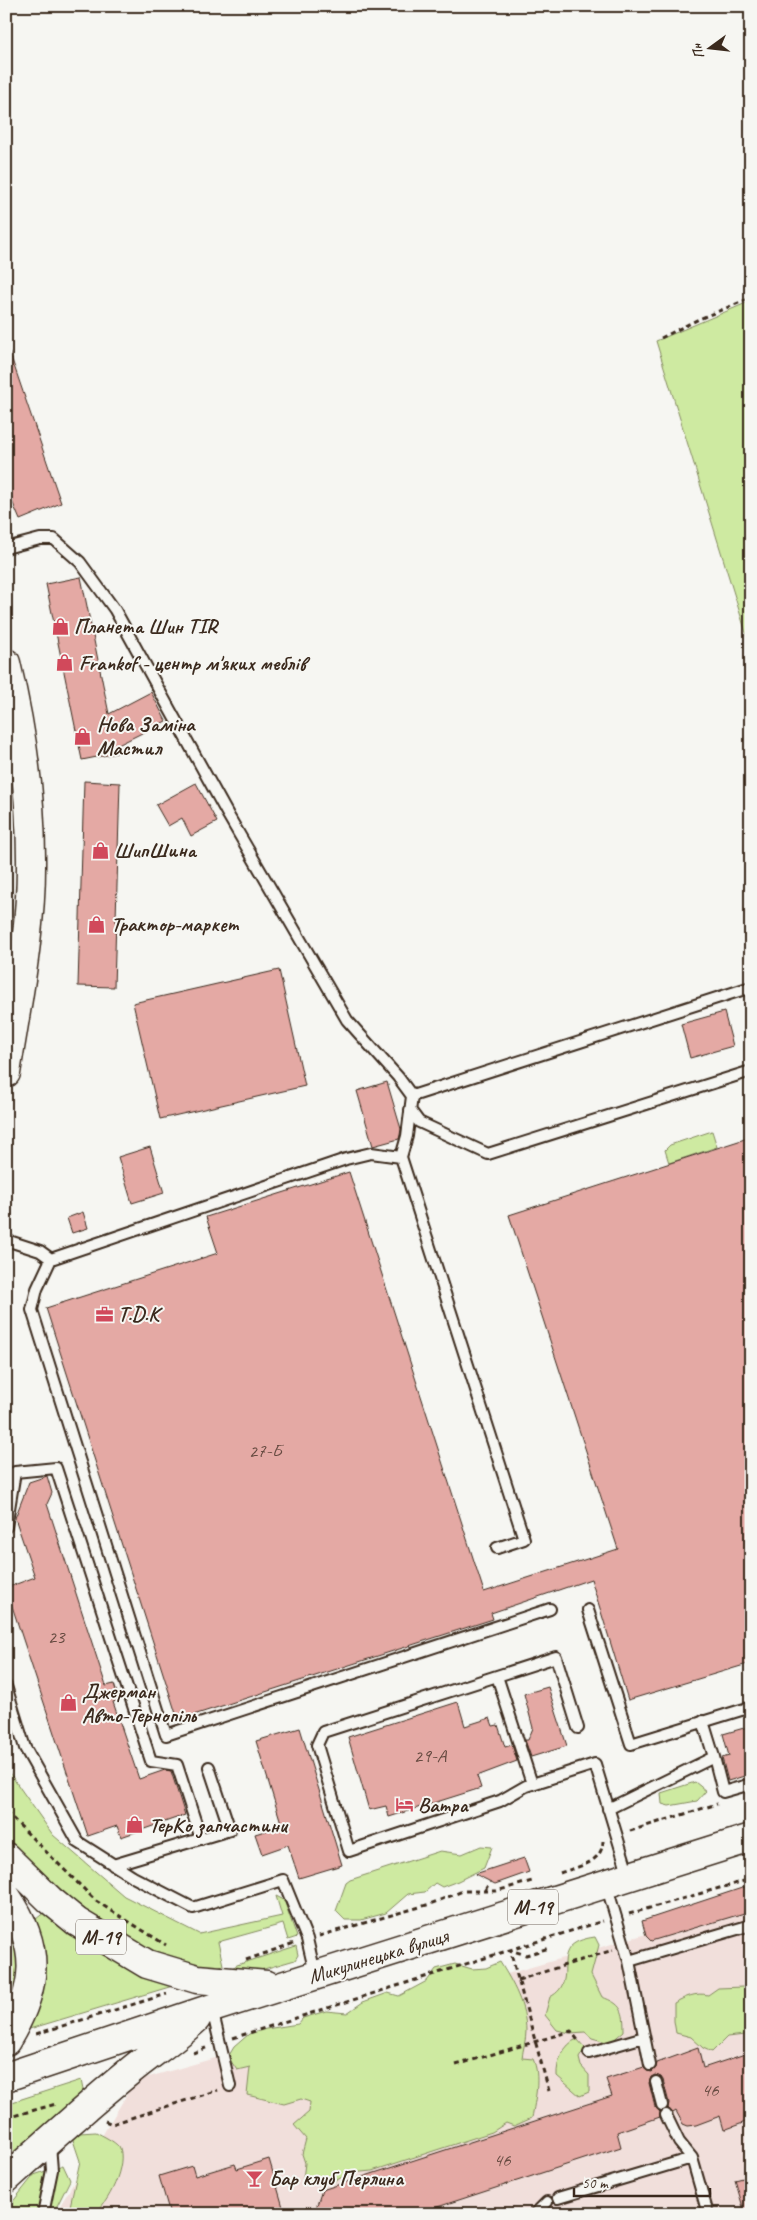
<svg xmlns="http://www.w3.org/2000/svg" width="757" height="2220" viewBox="0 0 757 2220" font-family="Caveat,sans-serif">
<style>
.built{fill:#f1dfdb}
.green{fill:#ceeaa1;stroke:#848a60}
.building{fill:#e4a9a4;stroke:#3b2a1e}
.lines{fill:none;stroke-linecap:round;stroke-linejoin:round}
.service-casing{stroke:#3b2a1e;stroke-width:14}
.trunk-casing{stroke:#3b2a1e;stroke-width:31}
.path{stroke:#3b2a1e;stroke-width:3;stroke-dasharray:5 4;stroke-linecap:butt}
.service{stroke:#f6f6f2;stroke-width:10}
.trunk{stroke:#f6f6f2;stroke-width:28}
.labels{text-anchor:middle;stroke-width:4;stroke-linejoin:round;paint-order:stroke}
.number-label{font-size:19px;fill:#654a40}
.shield{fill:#f6f6f2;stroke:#73675e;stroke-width:1}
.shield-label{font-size:20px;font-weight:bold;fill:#3b2a1e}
.poi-label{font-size:21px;font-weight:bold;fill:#3b2a1e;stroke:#f6f6f2;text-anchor:start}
.street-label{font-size:21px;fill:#3b2a1e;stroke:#f6f6f2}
</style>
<rect width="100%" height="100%" fill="#f6f6f2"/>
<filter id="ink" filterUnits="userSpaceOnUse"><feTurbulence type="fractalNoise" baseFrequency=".02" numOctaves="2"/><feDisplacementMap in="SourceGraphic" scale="10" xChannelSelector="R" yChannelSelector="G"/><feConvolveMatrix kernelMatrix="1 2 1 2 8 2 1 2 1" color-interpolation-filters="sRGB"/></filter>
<g filter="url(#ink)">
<!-- built -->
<path class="built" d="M 751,1904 L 751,2214 L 55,2214 L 135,2081 Z"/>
<!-- green -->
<path class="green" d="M 751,301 L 751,649 L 656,341 Z
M 712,1131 L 717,1147 L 669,1163 L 665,1150 L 670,1145 Z
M 6,1768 L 53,1835 L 124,1896 L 199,1934 L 282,1916 L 276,1896 L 284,1900 L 297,1937 L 288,1940 L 283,1924 L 218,1942 L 223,1965 L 208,1970 L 166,1956 L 114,1932 L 74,1901 L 20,1852 L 6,1837 Z
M 695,1782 L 706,1791 L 697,1801 L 669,1806 L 662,1804 L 661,1793 Z
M 481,1846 L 492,1847 L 484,1868 L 458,1881 L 442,1887 L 435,1883 L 425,1892 L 408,1894 L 386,1913 L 361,1920 L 345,1920 L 336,1911 L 346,1883 L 350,1880 L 440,1851 L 462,1854 Z
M 45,1912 C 86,1949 125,1965 176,1985 L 26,2030 L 44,1955 L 42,1938 L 36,1919 Z
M 6,1919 L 17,1941 L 22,1971 L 6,2025 Z
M 595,1937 L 599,1945 L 591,1975 L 602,1997 C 622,2004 624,2011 624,2031 L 610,2043 L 592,2038 L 585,2032 L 570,2033 L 557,2030 L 545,2015 L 550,1997 C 583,1980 542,1944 595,1937 Z
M 296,1946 L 298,1955 L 295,1960 L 257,1971 L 225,1972 L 237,1965 Z
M 500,1962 C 513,1983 526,2006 526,2031 C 526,2040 523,2049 522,2058 L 533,2059 C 541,2076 535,2100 532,2118 L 514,2126 L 506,2123 L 492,2132 L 372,2171 L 350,2173 L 333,2182 L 314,2183 L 303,2179 L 305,2163 L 302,2154 L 306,2139 L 294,2125 L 309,2112 L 310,2102 L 301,2099 L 284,2104 L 247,2095 L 250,2067 L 237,2070 L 228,2057 L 234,2047 L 249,2034 L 266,2029 L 298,2024 L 303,2018 L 326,2011 L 347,2013 L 363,2002 L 388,1993 L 399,1996 L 427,1981 L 436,1969 L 455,1964 L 472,1969 L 486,1968 Z
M 751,1981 L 751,2028 L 749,2026 L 745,2035 L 727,2037 L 712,2052 L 703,2048 L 691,2037 L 676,2033 L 674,2021 L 674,2003 C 685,1997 696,1992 708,1995 L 718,1988 L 743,1987 Z
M 577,2039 L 585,2048 L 579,2058 L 581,2066 L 589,2075 L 589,2092 L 580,2096 L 557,2076 C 556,2062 564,2044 577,2039 Z
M 81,2080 L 83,2090 L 78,2096 L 6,2165 L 6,2104 Z
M 96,2132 C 103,2136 114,2141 119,2147 C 128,2162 108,2207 93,2213 C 87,2215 77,2214 70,2214 L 69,2211 L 80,2161 L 72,2137 L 79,2133 Z
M 63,2165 L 70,2180 L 54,2212 L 49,2214 L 6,2214 L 6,2206 L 11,2204 L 34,2175 Z"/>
<!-- building -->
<path class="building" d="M 9,351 L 61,503 L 20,520 L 6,487 L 6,352 Z
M 81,577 L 109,714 L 151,692 L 166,721 L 116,746 L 117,753 L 82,760 L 46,584 Z
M 84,781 L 120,783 L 114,987 L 78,986 Z
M 196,783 L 217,822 L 191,836 L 182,818 L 168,826 L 156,805 Z
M 279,970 L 305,1086 L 160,1119 L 133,1003 Z
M 724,1012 L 733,1046 L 690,1058 L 681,1024 Z
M 387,1082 L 401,1129 L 400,1135 L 399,1139 L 373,1146 L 357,1091 Z
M 751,1137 L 751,1663 L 628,1700 L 591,1579 L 491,1613 L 493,1619 L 178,1720 L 46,1308 L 218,1253 L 206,1217 L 349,1172 L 484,1592 L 618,1549 L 509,1215 Z
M 150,1147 L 164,1193 L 132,1203 L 118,1157 Z
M 83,1212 L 88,1228 L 72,1233 L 67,1218 Z
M 47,1476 L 52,1493 L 47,1504 L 106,1686 L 114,1684 L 119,1700 L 113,1702 L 139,1779 L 165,1770 L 171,1771 L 185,1815 L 121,1837 L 117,1826 L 88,1836 L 6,1588 L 35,1577 L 15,1518 L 29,1482 Z
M 548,1687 L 567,1746 L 531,1757 L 525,1740 L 528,1740 L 533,1728 L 524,1694 Z
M 458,1702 L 465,1726 L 490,1718 L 493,1726 L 498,1725 L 505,1747 L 512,1745 L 517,1761 L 477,1776 L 481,1788 L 389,1817 L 386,1806 L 369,1810 L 348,1737 Z
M 751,1726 L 751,1774 L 728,1781 L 722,1758 L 729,1756 L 723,1734 Z
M 300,1728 L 342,1865 L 299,1878 L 288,1845 L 262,1854 L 255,1834 L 282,1826 L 256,1741 Z
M 524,1858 L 529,1872 L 495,1884 L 475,1874 Z
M 751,1885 L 751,1911 L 651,1941 L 646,1936 L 642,1921 Z
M 698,2048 L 703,2068 L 751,2052 L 751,2120 L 724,2130 L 720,2116 L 696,2125 L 688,2126 L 683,2124 L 676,2111 L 673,2113 L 668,2108 L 669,2103 L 663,2080 L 661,2077 L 655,2075 L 651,2077 L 649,2083 L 655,2107 L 660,2112 L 660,2117 L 617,2132 L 621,2147 L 416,2214 L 314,2214 L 322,2190 L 612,2096 L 606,2079 L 644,2067 L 647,2071 L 652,2072 L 656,2068 L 657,2063 Z
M 269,2159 L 285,2214 L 170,2214 L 159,2176 L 192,2166 L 195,2176 L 235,2164 L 237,2169 Z
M 751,2176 L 751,2214 L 745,2214 L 735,2180 Z"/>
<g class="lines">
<defs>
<path id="service" d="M 6,548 L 40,539 L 54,539 L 80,562 L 115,610 L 228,815 L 347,1020 L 398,1077 L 412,1096 L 407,1136 L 401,1157 L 524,1539 L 497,1548
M 412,1096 L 751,987
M 410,1110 L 419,1122 L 488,1154 L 751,1071
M 6,1240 L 40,1251 L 51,1259 L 346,1159 L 371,1153 L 401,1157
M 51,1259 L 37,1289 L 32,1310 L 166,1735 L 550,1609
M 6,1527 L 15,1472 L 56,1468 L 151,1761 L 177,1765 L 201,1839
M 588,1610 L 631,1744 L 751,1707
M 497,1676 L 532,1784
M 6,1686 L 25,1748 L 78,1842 L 133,1877 L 193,1908 L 283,1880 L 307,1939 L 315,1973
M 578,1728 L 556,1657 L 323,1732 L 317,1745 L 349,1851 L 500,1801 L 526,1786 L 595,1764 L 629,1876
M 714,1757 L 723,1792 L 751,1784
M 608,1809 L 714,1757 L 703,1721
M 113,1865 L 230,1830 L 209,1767
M 606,1884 L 629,1961 L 650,2065
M 629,1961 L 751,1925
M 212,2009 L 230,2086
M 589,2053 L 644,2037
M 656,2082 L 662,2105
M 666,2115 L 679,2142 L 692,2158
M 558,2198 L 692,2158 L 708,2214
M 43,2214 L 52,2170 L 50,2145
M 535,2214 L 547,2202"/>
<path id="trunk" d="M 6,663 C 21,726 31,792 31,858 C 32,930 17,1002 6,1073
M 6,1857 L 50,1900 L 77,1922 L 147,1964 L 197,1979 L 267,1985
M 6,1896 C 42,1948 38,1988 6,2041
M 6,2077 L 206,2010 L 751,1838
M 6,2179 C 47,2142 87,2106 130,2071 C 152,2053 175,2038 196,2019"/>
</defs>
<!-- service casing -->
<use href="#service" class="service-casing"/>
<!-- trunk casing -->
<use href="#trunk" class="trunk-casing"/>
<!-- path -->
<path class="path" d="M 661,338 L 699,319 L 751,298
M 6,1812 L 96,1901 L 166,1945
M 630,1831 L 717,1804
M 560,1873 C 578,1866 602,1864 603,1841
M 485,1890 L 490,1882
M 629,1914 L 751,1879
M 319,1936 L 430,1904 L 463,1891 L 496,1891 L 532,1881
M 246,1960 L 294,1943
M 518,1980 L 613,1950
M 36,2034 L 167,1994
M 233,2038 L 510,1950 L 526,1955 L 549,1948
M 193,2053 L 208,2047
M 456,2065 L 571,2031 L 580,2043
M 549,2091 L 510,1950 L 603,1921
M 6,2118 L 56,2104
M 105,2121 L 112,2124 L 218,2090"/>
<!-- service -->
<use href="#service" class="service"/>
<!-- trunk -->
<use href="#trunk" class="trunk"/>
</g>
</g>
<!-- icons -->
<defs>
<symbol id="shop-bare" viewBox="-9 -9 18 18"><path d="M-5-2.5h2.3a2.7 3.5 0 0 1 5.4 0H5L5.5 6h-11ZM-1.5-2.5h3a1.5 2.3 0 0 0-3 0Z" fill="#d1495b" stroke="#f6f6f2" stroke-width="2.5" paint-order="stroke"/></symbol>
<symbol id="office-bare" viewBox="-9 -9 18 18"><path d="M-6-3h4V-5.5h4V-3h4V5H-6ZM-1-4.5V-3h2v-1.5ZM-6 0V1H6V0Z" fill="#d1495b" stroke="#f6f6f2" stroke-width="2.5" paint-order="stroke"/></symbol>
<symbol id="hotel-bare" viewBox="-9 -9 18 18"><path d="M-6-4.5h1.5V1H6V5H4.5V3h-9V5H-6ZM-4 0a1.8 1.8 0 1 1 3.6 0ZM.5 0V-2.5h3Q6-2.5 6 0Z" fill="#d1495b" stroke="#f6f6f2" stroke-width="2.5" paint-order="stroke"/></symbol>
<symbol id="bar-bare" viewBox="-9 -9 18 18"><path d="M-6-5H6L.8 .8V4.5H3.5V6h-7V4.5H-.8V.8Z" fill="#d1495b" stroke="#f6f6f2" stroke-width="2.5" paint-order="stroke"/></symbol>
</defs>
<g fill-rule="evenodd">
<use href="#shop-bare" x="48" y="614" width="25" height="25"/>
<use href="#shop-bare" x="52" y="650" width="25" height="25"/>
<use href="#shop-bare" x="70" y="724" width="25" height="25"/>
<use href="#shop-bare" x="88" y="838" width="25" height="25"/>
<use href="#shop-bare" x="84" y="912" width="25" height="25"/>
<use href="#office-bare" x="92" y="1302" width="25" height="25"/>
<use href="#shop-bare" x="56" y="1690" width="25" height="25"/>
<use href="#hotel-bare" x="392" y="1792" width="25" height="25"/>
<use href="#shop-bare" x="122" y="1812" width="25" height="25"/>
<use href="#bar-bare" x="242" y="2166" width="25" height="25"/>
</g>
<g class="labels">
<!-- number labels -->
<g class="number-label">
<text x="265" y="1457">27-Б</text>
<text x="56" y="1643">23</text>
<text x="430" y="1762">29-А</text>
<text x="710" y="2096">46</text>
<text x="502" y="2166">46</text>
</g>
<!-- shield labels -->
<g class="shield">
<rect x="508" y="1889.5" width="50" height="35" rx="4"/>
<rect x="76" y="1919.5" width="50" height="35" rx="4"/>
</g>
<g class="shield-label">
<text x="533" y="1914">М-19</text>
<text x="101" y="1944">М-19</text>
</g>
<!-- poi labels -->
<g class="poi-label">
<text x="74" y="633">Планета Шин TIR</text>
<text x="79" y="670">Frankof - центр м'яких меблів</text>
<text x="97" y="731">Нова Заміна<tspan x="97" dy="24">Мастил</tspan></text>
<text x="114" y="857">ШипШина</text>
<text x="111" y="931">Трактор-маркет</text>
<text x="118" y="1321">T.D.K</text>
<text x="82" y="1698">Джерман<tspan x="82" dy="24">Авто-Тернопіль</tspan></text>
<text x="418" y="1812">Ватра</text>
<text x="149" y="1832">ТерКо запчастини</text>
<text x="269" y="2185">Бар клуб Перлина</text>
</g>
<!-- street labels -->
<g class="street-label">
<text transform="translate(378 1956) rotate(-17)" y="7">Микулинецька вулиця</text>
</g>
</g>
<!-- margin -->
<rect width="757" height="2220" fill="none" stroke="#f6f6f2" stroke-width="25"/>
<rect x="12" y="12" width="732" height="2195" fill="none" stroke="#3b2a1e" stroke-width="2" filter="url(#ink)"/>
<!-- north arrow -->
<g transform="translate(710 48) rotate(255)" stroke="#f6f6f2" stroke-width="4" paint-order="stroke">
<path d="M0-4L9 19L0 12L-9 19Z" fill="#3b2a1e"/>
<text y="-8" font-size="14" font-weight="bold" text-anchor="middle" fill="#3b2a1e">Пн</text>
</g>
<!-- scale -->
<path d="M574 2188v8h136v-8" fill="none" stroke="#3b2a1e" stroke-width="2.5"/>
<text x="582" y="2188" font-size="15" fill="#3b2a1e" stroke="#f6f6f2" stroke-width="4" paint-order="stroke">50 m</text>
</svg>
